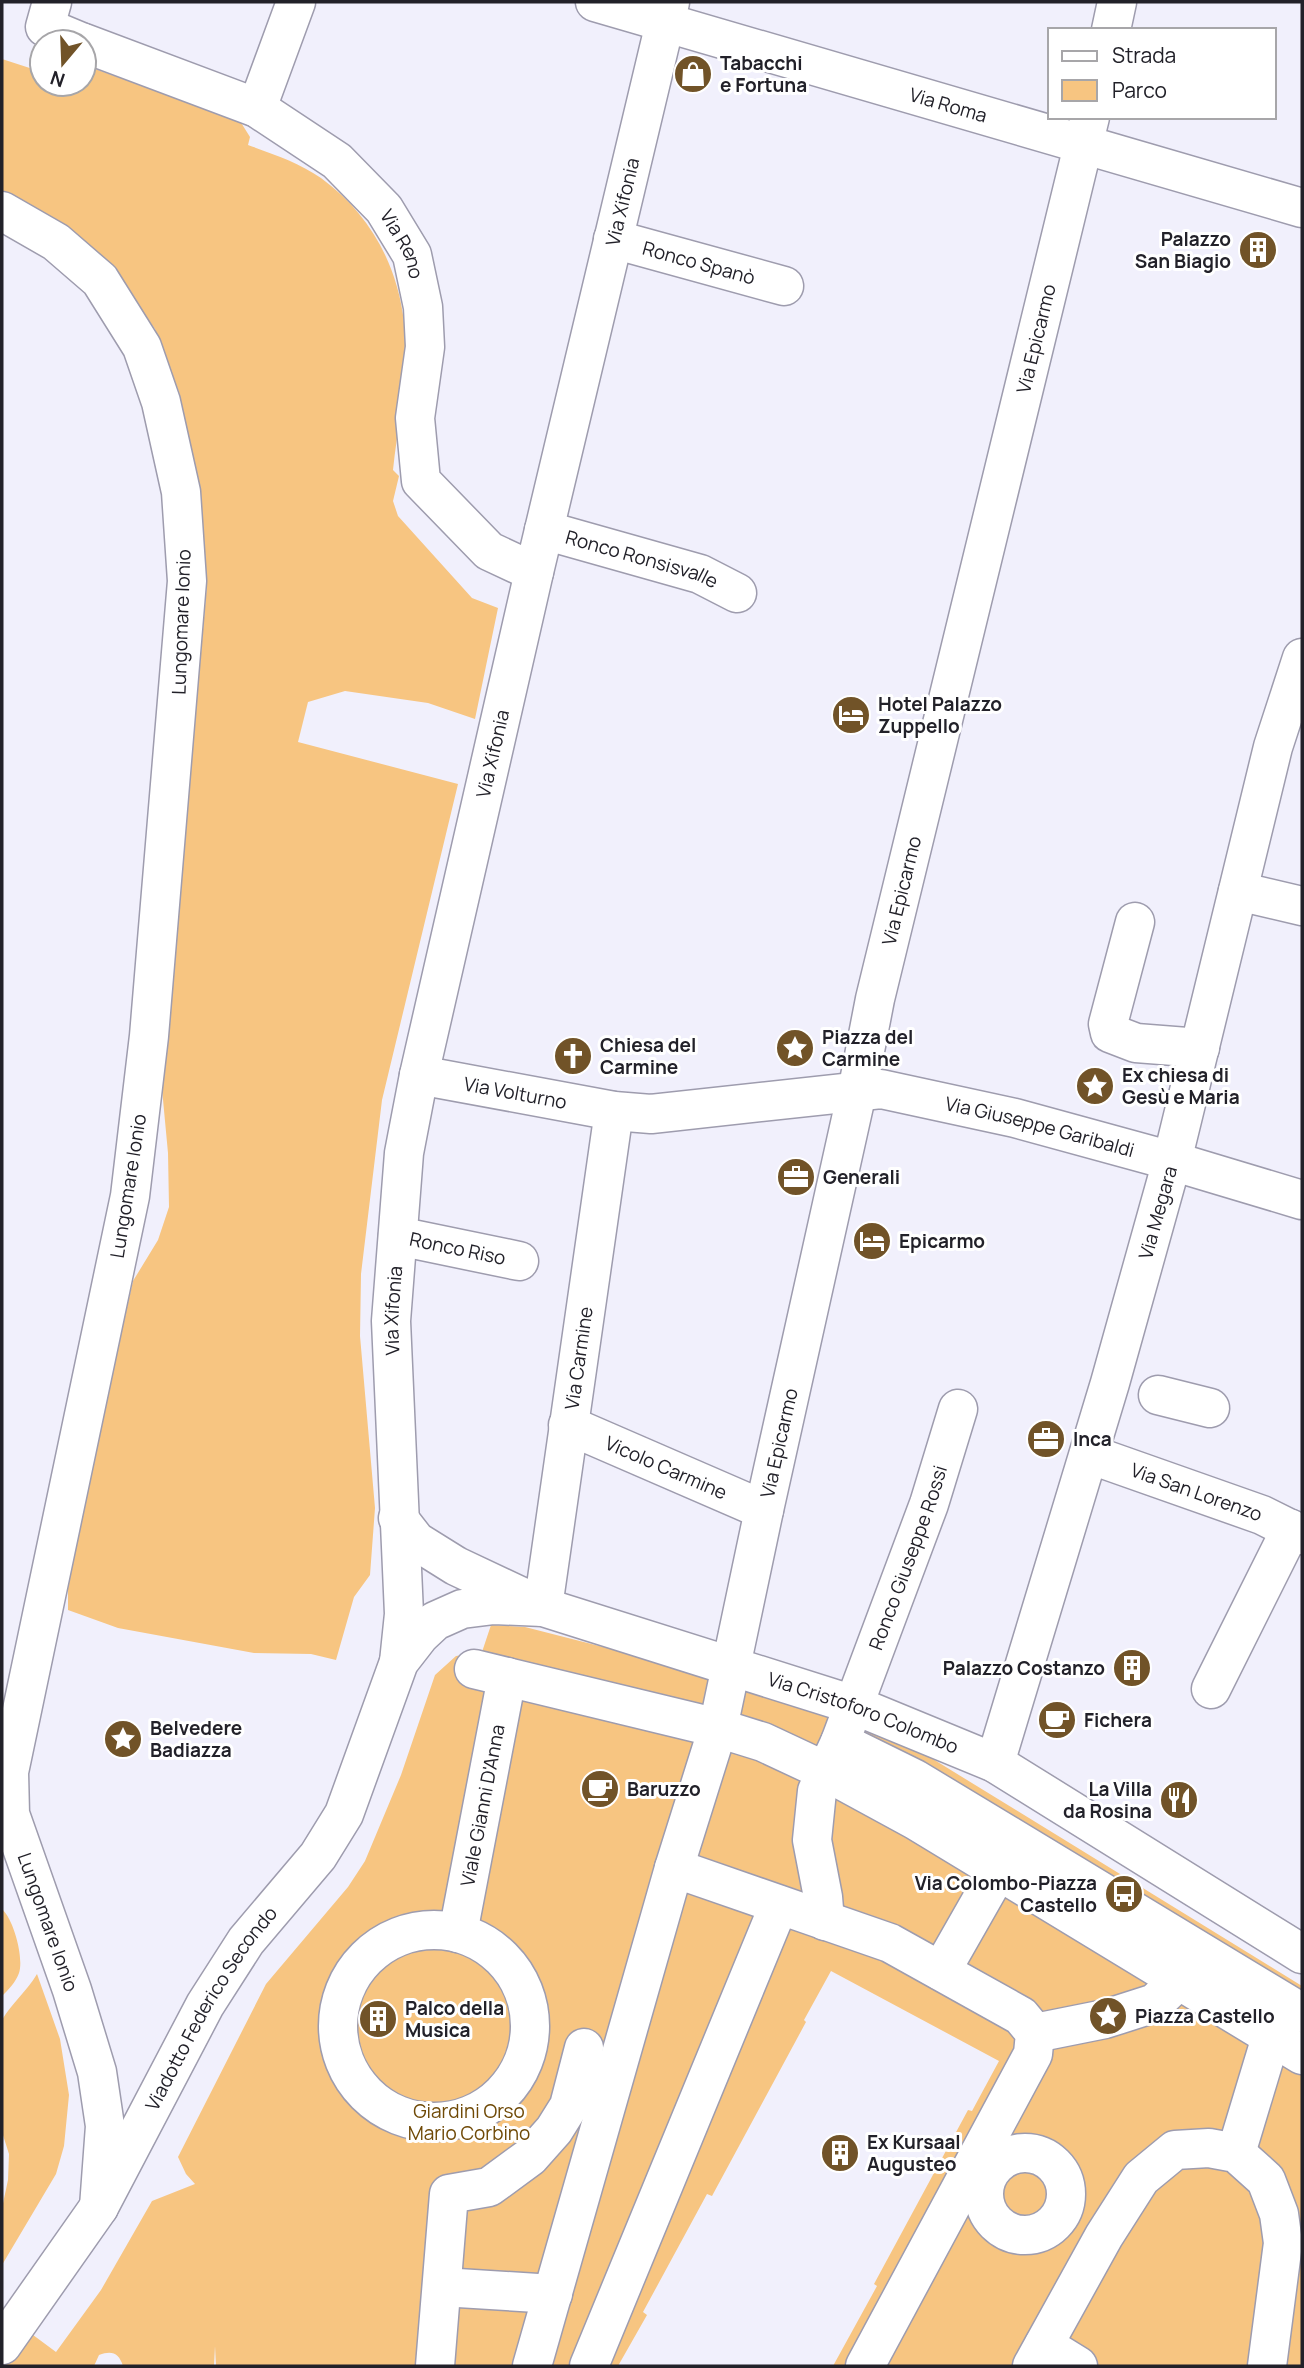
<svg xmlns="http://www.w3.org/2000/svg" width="1304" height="2368" viewBox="0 0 1304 2368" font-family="Manrope,sans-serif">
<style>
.green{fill:#f7c581}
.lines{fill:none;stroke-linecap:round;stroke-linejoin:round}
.minor-casing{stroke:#9e9cae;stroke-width:41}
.major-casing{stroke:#9e9cae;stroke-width:41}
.minor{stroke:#fff;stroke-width:38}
.major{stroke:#fff;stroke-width:38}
.labels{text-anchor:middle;stroke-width:6;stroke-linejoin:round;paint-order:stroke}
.poi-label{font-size:19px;font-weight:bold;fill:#222129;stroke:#fff;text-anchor:start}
.street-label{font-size:19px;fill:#222129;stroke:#fff}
.park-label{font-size:19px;fill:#6f4906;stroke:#fff}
</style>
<rect width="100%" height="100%" fill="#f1f0fc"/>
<!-- green -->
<path class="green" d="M 2,59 L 42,72 L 42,84 L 84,84 L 84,65 L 240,121 L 250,137 L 248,145 C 273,154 300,163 321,178 C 369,213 397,263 404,322 C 405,332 407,343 407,354 C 405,392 397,432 393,470 L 399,476 L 393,501 L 398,516 L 472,598 L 498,608 L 475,719 L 428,703 L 345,691 L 308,702 L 298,742 L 458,784 L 382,1100 L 361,1274 L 360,1336 L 375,1508 L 370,1575 L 354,1597 L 336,1660 L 311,1654 L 254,1653 L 118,1628 L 68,1610 L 68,1566 L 133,1281 L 158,1240 L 169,1207 L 168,1153 L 159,1057 L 196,709 L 207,584 L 197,486 L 179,392 L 155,329 L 112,268 L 2,193 Z
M 491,1625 L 525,1627 L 709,1674 L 824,1708 L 928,1756 L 1302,1986 L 1302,2366 L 833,2366 L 877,2286 L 874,2284 L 968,2110 L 972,2111 L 999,2061 L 831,1971 L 804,2020 L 806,2022 L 712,2196 L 707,2194 L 643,2312 L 647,2315 L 618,2366 L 216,2366 L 215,2346 L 214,2366 L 123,2366 C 119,2353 112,2350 99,2355 L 94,2366 L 2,2366 L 2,2312 L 56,2352 L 101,2290 L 152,2201 L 195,2184 L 186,2174 L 178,2157 L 266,1984 L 348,1887 L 365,1861 L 401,1775 L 435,1675 L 456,1656 L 482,1652 Z
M 2,1909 C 14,1920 24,1958 19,1973 C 16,1982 8,1990 2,1996 Z
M 37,1974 L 60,2039 L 69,2095 L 64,2146 L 56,2174 L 2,2265 L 2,2208 L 8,2180 L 9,2154 L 2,2132 L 2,2020 C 12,2003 27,1991 37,1974 Z"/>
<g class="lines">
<defs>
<g id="minor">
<path d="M 52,2 L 45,27 L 81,42"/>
<path id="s1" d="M 595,2 L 1302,208"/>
<path d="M 1111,30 L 1117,2"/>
<path id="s2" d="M 84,43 L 257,108 L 337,161 L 384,209 L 412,255 L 423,307 L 425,347 L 415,418 L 421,481 L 489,551 L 534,572"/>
<path d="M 257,108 L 296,2"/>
<path id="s3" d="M 2,211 L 56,242 L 100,280 L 142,347 L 161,402 L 181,492 L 187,581 L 149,1036 L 130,1196 L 9,1772 L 10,1814 L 72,1990 L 97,2072 L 105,2126 L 99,2207"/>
<path id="s4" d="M 613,239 L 784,286"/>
<path id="s5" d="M 544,530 L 700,574 L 737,593"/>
<path d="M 1238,891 L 1302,906"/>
<path d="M 1135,922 L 1108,1024 L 1110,1033 L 1136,1043 L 1200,1048"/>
<path id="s6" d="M 419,1075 L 614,1111 L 651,1114 L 881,1089 L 1015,1118 L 1172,1161 L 1302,1200"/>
<path id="s7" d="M 398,1236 L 519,1261"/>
<path d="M 1158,1395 L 1210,1408"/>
<path id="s8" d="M 568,1425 L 764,1510"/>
<path id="s9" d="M 1089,1454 L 1262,1515 L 1302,1535"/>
<path id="s10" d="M 398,1518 L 416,1541 L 456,1566 L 543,1607 L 614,1111"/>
<path id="s11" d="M 399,1662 L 404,1614 L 391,1321 L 404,1153 L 419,1075 L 534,572 L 670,2"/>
<path d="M 474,1669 L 718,1728 L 763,1742 L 825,1771 L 915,1820 L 1302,2055"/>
<path d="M 1211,1689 L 1291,1529"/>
<path d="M 840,1742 L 915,1779 L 1302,2013"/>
<path id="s12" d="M 995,1763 L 1110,1383 L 1172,1161 L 1273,747 L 1302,658"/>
<path d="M 674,1868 L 890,1943 L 1021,2016 L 1035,2033 L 1033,2054 L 865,2366"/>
<path id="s13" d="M 825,1921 L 823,1897 L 812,1840 L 817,1791 L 840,1742 L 929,1504 L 958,1409"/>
<circle cx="434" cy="2026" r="96"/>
<path id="s14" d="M 458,1933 L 507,1677"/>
<path d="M 941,1971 L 998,1871"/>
<path d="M 1035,2033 L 1105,2019 L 1155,2003 L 1179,1980"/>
<path d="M 1236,2153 L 1278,2014"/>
<circle cx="1025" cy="2194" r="41"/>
<path d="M 442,2287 L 553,2294"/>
<path d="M 1044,2345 L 1078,2366"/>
<path d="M 435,2366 L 449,2194 L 489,2187 L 530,2157 L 554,2130 L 569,2106 L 584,2048"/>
<path id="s15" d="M 532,2366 L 674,1868 L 718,1728 L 764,1510 L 857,1092 L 875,999 L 1090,117"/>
<path d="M 589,2366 L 779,1905"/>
<path d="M 1032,2366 L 1104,2236 L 1141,2178 L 1175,2150 L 1209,2148 L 1236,2153 L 1266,2180 L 1279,2214 L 1283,2243 L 1267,2366"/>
</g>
<g id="major">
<path id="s16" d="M 2,2345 L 99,2207 L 205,2005 L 246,1941 L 318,1856 L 344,1814 L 399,1662 L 420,1635 L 435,1621 L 462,1609 L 494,1605 L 543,1607 L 854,1705 L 995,1763 L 1302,1954"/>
</g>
</defs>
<!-- minor casing -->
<use href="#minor" class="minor-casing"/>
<!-- major casing -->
<use href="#major" class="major-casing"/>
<!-- minor -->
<use href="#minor" class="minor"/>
<!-- major -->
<use href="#major" class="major"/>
</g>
<!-- icons -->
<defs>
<symbol id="shop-disc" viewBox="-11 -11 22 22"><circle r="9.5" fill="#715328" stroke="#fff"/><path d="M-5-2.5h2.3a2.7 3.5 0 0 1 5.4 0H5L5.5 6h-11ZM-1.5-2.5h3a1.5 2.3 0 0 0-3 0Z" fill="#fff"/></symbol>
<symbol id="building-disc" viewBox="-11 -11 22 22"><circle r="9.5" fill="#715328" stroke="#fff"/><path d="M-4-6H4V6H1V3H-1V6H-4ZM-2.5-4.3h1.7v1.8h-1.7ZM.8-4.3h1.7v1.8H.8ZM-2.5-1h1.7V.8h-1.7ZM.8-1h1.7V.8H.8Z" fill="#fff"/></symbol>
<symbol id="hotel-disc" viewBox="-11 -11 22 22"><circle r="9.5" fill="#715328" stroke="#fff"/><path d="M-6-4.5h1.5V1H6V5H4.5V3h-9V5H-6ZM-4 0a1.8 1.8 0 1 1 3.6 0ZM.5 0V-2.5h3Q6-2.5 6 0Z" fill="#fff"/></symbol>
<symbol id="sight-disc" viewBox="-11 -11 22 22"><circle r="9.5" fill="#715328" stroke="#fff"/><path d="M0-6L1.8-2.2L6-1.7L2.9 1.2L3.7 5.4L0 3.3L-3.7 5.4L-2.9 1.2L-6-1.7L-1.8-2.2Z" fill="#fff"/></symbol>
<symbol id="church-disc" viewBox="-11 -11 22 22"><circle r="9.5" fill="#715328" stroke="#fff"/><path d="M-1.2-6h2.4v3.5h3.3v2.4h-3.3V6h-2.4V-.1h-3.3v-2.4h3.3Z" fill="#fff"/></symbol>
<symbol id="office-disc" viewBox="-11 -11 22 22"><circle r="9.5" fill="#715328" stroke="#fff"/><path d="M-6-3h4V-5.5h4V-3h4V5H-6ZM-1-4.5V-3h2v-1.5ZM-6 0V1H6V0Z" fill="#fff"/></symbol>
<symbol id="cafe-disc" viewBox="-11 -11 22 22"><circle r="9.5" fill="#715328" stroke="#fff"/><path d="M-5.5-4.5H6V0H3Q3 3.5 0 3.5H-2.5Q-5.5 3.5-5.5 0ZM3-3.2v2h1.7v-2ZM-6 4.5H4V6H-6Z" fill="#fff"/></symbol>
<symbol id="restaurant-disc" viewBox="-11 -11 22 22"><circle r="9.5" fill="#715328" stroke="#fff"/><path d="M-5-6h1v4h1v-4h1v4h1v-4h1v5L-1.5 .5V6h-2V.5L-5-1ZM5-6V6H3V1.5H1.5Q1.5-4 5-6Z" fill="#fff"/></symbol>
<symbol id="bus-disc" viewBox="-11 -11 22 22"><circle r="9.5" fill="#715328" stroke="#fff"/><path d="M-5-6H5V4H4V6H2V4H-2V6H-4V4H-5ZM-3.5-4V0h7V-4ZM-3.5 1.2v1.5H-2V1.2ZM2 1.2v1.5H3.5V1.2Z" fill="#fff"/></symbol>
</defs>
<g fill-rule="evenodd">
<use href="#shop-disc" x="671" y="52" width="44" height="44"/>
<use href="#building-disc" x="1236" y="228" width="44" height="44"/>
<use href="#hotel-disc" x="829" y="693" width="44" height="44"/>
<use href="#sight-disc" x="773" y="1026" width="44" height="44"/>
<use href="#church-disc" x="551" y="1034" width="44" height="44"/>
<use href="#sight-disc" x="1073" y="1064" width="44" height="44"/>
<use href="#office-disc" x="774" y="1155" width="44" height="44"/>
<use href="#hotel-disc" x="850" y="1219" width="44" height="44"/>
<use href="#office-disc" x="1024" y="1417" width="44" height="44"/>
<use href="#building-disc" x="1110" y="1646" width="44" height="44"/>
<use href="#cafe-disc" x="1035" y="1698" width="44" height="44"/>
<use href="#sight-disc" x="101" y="1717" width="44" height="44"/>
<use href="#cafe-disc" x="578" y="1767" width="44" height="44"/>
<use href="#restaurant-disc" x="1157" y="1778" width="44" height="44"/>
<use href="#bus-disc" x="1102" y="1872" width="44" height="44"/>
<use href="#sight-disc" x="1086" y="1994" width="44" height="44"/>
<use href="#building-disc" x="356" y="1997" width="44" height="44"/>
<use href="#building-disc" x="818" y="2131" width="44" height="44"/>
</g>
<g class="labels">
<!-- poi labels -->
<g class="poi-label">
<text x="720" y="70">Tabacchi<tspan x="720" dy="22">e Fortuna</tspan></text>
<text x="1231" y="246" text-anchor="end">Palazzo<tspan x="1231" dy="22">San Biagio</tspan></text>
<text x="878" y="711">Hotel Palazzo<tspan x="878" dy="22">Zuppello</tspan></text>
<text x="822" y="1044">Piazza del<tspan x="822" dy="22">Carmine</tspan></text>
<text x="600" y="1052">Chiesa del<tspan x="600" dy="22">Carmine</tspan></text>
<text x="1122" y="1082">Ex chiesa di<tspan x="1122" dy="22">Gesù e Maria</tspan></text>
<text x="823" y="1184">Generali</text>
<text x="899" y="1248">Epicarmo</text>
<text x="1073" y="1446">Inca</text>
<text x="1105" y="1675" text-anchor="end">Palazzo Costanzo</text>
<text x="1084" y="1727">Fichera</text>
<text x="150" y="1735">Belvedere<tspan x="150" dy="22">Badiazza</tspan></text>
<text x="627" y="1796">Baruzzo</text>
<text x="1152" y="1796" text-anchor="end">La Villa<tspan x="1152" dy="22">da Rosina</tspan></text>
<text x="1097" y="1890" text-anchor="end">Via Colombo-Piazza<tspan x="1097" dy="22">Castello</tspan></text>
<text x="405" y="2015">Palco della<tspan x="405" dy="22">Musica</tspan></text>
<text x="1135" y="2023">Piazza Castello</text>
<text x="867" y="2149">Ex Kursaal<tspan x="867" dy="22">Augusteo</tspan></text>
</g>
<!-- street labels -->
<g class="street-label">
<text dy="7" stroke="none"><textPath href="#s1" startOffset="368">Via Roma</textPath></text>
<text dy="7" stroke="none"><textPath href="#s11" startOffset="1486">Via Xifonia</textPath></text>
<text dy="7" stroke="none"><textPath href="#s2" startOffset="388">Via Reno</textPath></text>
<text dy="7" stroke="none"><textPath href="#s4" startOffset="89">Ronco Spanò</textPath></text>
<text dy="7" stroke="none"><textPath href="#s15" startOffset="2090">Via Epicarmo</textPath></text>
<text dy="7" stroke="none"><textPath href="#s5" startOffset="102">Ronco Ronsisvalle</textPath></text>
<text transform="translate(181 622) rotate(-88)" y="7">Lungomare Ionio</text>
<text dy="7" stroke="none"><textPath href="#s11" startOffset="919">Via Xifonia</textPath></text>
<text dy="7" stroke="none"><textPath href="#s15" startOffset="1522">Via Epicarmo</textPath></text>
<text dy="7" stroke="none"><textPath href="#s6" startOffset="98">Via Volturno</textPath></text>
<text dy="7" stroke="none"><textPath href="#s6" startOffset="630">Via Giuseppe Garibaldi</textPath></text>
<text transform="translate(128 1186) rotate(-81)" y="7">Lungomare Ionio</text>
<text dy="7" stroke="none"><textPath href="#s12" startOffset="574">Via Megara</textPath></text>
<text dy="7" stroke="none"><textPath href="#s7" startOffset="61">Ronco Riso</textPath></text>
<text dy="7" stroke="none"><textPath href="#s11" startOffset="352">Via Xifonia</textPath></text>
<text dy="7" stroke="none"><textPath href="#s10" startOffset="424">Via Carmine</textPath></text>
<text dy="7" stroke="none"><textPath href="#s15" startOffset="956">Via Epicarmo</textPath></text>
<text dy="7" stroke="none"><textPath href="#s8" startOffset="107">Vicolo Carmine</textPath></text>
<text dy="7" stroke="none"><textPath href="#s9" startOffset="114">Via San Lorenzo</textPath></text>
<text dy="7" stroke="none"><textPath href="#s13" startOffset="382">Ronco Giuseppe Rossi</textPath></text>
<text dy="7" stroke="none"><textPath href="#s16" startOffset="1298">Via Cristoforo Colombo</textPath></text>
<text dy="7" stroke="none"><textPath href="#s14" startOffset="130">Viale Gianni D'Anna</textPath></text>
<text dy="7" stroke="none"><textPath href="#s3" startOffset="1802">Lungomare Ionio</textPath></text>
<text dy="7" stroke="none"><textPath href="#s16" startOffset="397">Viadotto Federico Secondo</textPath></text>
</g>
<!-- park labels -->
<g class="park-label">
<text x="469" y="2118">Giardini Orso<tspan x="469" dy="22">Mario Corbino</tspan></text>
</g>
</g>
<!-- border -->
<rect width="1304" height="2368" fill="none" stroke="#222129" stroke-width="7"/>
<!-- legend -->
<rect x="1048" y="28" width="228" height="91" fill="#ffffff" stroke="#a7a6a9" stroke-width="2"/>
<rect x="1062" y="51" width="35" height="10" fill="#ffffff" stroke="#a7a6a9" stroke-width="2"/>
<text x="1112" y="63" font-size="21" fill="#222129">Strada</text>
<rect x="1062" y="80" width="35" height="21" fill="#f7c581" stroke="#a7a6a9" stroke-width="2"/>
<text x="1112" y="98" font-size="21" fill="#222129">Parco</text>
<!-- north arrow -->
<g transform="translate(63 63) rotate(199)"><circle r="33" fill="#ffffff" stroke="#a7a6a9" stroke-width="2"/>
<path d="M0-5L12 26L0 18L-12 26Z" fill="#715328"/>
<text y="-10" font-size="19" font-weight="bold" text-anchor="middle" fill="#222129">N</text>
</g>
</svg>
